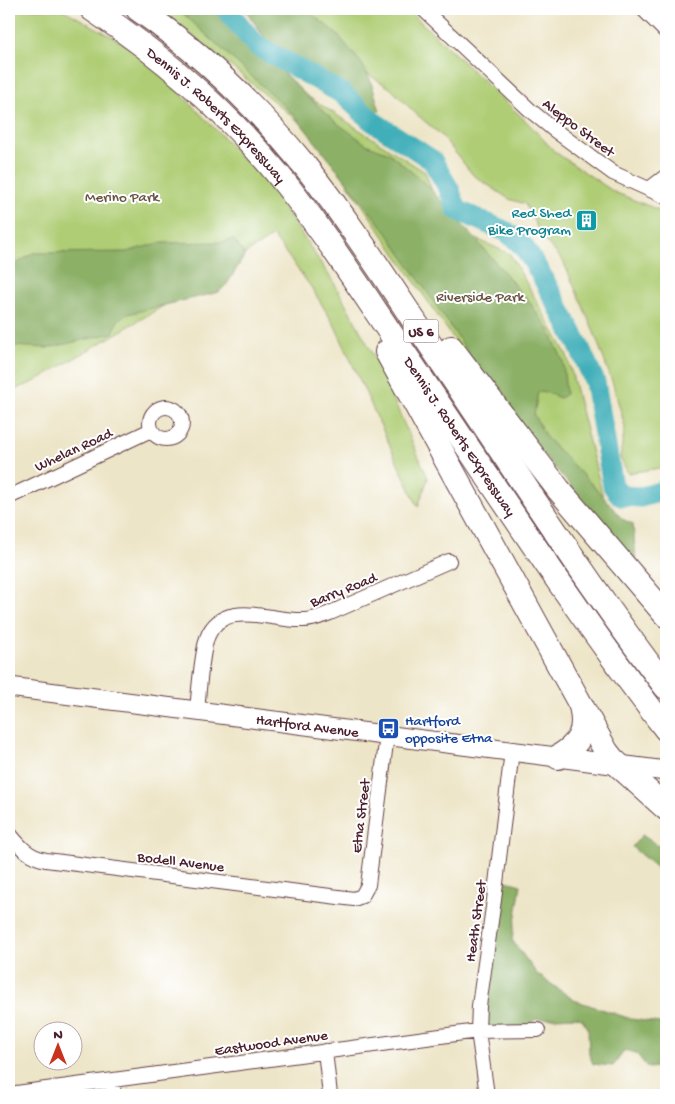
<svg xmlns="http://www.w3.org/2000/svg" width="675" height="1104" viewBox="0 0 675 1104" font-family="'Gochi Hand',sans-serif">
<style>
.green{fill:#afcd74;stroke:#7c7650}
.forest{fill:#8bb066;stroke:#6a6848}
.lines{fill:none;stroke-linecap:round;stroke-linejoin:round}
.river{stroke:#3fafb9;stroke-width:21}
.minor-casing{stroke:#623d42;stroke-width:16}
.secondary-casing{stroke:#623d42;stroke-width:21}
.motorway-casing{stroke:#623d42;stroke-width:26}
.minor{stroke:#fff;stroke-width:14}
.secondary{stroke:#fff;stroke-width:19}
.motorway{stroke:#fff;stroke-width:24}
.labels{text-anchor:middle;stroke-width:4;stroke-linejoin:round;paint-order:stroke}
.shield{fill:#fff;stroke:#80626b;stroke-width:1}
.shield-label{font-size:14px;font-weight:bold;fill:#4a1f2b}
.street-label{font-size:15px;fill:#4a1f2b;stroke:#fff}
.park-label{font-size:15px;fill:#685341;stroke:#fff}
.culture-label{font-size:15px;fill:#0d838f;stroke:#fff;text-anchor:end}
.transit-label{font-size:15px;fill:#164399;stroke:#fff;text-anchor:start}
</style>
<rect width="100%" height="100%" fill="#fff"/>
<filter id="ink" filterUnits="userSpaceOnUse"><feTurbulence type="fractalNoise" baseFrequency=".02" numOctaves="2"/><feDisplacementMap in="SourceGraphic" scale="10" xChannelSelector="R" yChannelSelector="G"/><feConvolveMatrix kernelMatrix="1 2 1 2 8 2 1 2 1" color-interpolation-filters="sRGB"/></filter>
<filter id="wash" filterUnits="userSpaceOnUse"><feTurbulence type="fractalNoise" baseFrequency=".0096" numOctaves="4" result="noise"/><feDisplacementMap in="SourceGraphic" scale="20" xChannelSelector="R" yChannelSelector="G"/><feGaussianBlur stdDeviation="1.12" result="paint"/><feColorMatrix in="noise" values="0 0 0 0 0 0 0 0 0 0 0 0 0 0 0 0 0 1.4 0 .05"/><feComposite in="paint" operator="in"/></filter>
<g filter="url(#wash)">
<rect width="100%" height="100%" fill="#ede5c7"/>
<!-- green -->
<path class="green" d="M 9,9 L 62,9 L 140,52 L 259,174 L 289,215 L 336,286 L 374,356 L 428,478 L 418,507 L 335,326 L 311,287 L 273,236 L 165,305 L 34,382 L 9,392 Z
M 160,9 L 200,9 L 256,63 L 425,172 L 445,225 L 510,254 L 567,355 L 613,536 L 457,344 L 314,134 Z
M 263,9 L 407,9 L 528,123 L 555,152 L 614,192 L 666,213 L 666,467 L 628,473 L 620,458 L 625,427 L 613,384 L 592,327 L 563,261 L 542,237 L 525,204 L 509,199 L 473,175 L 442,136 L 414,112 L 390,88 Z"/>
<!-- forest -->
<path class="forest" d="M 178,9 L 219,9 L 309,98 L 337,123 L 366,144 L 389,153 L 427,185 L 505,273 L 522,295 L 528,300 L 549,330 L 563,361 L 566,394 L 560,398 L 545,392 L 538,392 L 534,415 L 546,437 L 601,494 L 622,519 L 633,524 L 636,562 L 514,420 L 387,233 L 295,116 Z
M 245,9 L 306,9 L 338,35 L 362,64 L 370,79 L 380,111 L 360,109 L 340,97 L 299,64 L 268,43 Z
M 233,239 L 245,255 L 227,284 L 219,292 L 128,314 L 118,320 L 113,333 L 48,348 L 9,346 L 9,269 L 33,253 L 126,252 L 159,243 L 225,242 Z
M 642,835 L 666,851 L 666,876 L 632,847 Z
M 499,879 L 521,885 L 512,940 L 537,974 L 574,1000 L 631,1019 L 666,1024 L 666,1066 L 648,1068 L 636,1053 L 625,1050 L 613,1066 L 593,1064 L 589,1054 L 588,1028 L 582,1019 L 575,1017 L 536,1019 L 525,1029 L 482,1032 Z"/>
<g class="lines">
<!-- river -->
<path class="river" d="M 226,9 L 256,45 L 343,94 L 372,121 L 432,160 L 449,189 L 457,210 L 507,232 L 524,247 L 542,276 L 578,344 L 595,382 L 613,486 L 621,496 L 641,497 L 666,490"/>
</g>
</g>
<g filter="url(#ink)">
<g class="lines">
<defs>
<path id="minor" d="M 423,9 L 531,111 L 553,129 L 613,173 L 666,197
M 643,9 L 666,32
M 649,189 L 666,176
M150 423a16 16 0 1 1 32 0a16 16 0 1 1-32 0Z
M 9,497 L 151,430
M 197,711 C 199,690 201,657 207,638 C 222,597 273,622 304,620 C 313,620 322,616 330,613 L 449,561
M 9,833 C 20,847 29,857 46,860 L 354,899 L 362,896 L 368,885 L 387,735
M 325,1051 L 330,1095
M 112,1081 L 114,1095
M 9,1094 L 478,1031 L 538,1030
M 487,1095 L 478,1031 L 479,1006 L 494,900 L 512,751"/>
<g id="secondary">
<path id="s1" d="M 9,687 L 666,771"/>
</g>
<g id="motorway">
<path id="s2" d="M 92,9 C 161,55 223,108 276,172 C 326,233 368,301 413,366 C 496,488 576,613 666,729"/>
<path d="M 138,9 C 201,53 257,107 305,166 C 349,221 388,282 427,340 C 506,456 581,575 666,687"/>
<path d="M 451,348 L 559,490 L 666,615"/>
<path d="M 387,352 L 606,751 L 613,760 L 666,808"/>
<path d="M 558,757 C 580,744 587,731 581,706"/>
</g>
</defs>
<!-- minor casing -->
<use href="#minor" class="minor-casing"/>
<!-- secondary casing -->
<use href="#secondary" class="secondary-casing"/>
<!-- motorway casing -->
<use href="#motorway" class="motorway-casing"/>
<!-- minor -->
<use href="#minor" class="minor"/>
<!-- secondary -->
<use href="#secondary" class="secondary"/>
<!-- motorway -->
<use href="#motorway" class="motorway"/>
</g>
</g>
<!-- icons -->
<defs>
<symbol id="building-square" viewBox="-11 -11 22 22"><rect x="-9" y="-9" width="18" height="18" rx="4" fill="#0f9aa8" stroke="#fff"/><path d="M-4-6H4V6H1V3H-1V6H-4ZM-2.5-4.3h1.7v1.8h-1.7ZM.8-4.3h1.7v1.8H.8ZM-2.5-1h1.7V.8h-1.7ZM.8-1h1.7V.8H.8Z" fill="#fff"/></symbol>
<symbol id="bus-square" viewBox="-11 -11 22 22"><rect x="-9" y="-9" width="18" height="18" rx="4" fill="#1a4fb4" stroke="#fff"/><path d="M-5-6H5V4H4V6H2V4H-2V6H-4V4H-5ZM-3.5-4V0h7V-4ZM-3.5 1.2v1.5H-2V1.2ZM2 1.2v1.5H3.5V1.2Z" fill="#fff"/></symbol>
</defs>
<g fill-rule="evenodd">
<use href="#building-square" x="574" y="208" width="25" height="25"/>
<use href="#bus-square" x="376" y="716" width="25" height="25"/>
</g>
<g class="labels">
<!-- shield labels -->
<rect class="shield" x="403.5" y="319.5" width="35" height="23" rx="4"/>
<g class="shield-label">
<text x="421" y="336">US 6</text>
</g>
<!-- street labels -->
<g class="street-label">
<text dy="5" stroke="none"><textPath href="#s2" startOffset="164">Dennis J. Roberts Expressway</textPath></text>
<text transform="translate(579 127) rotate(37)" y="5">Aleppo Street</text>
<text dy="5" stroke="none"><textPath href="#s2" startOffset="569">Dennis J. Roberts Expressway</textPath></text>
<text transform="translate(73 449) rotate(-25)" y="5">Whelan Road</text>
<text transform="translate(343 589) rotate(-22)" y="5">Barry Road</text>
<text dy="5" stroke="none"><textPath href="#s1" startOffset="301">Hartford Avenue</textPath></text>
<text transform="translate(360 816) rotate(-83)" y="5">Etna Street</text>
<text transform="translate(181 861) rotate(7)" y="5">Bodell Avenue</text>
<text transform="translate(475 921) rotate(-82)" y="5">Heath Street</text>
<text transform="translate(271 1042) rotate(-8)" y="5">Eastwood Avenue</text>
</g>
<!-- park labels -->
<g class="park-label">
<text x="122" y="201">Merino Park</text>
<text x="480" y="301">Riverside Park</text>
</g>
<!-- culture labels -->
<g class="culture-label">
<text x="571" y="217">Red Shed<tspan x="571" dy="17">Bike Program</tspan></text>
</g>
<!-- transit labels -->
<g class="transit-label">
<text x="405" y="725">Hartford<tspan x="405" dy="17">opposite Etna</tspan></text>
</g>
</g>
<!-- margin -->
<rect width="675" height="1104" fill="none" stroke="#fff" stroke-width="30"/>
<!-- north arrow -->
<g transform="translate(58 1046)"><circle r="24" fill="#ffffff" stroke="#b7a5aa"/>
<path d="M0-4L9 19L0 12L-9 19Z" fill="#c8321e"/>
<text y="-8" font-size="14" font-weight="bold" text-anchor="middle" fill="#4a1f2b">N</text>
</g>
</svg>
